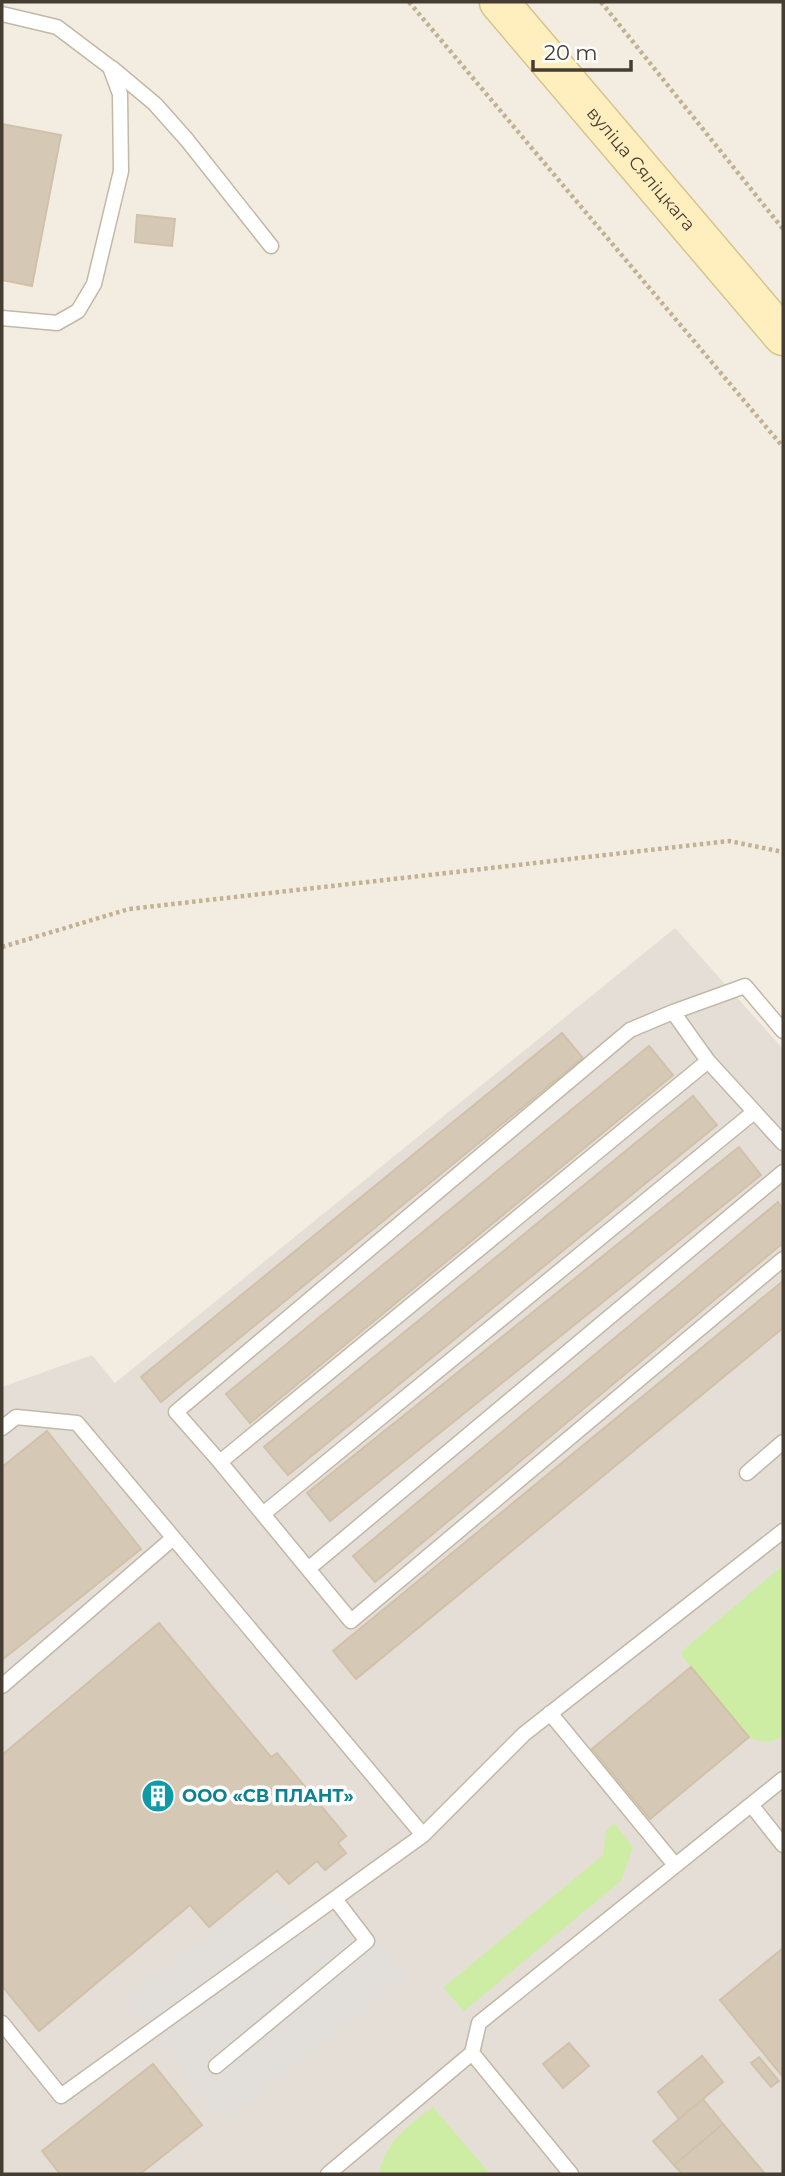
<svg xmlns="http://www.w3.org/2000/svg" width="785" height="2176" viewBox="0 0 785 2176" font-family="Montserrat,sans-serif">
<style>
.industrial{fill:#e4ded7}
.green{fill:#ceeda4}
.parking{fill:#e2dfdb}
.building{fill:#d5c9b6;stroke:#d1c1a8;stroke-width:2}
.lines{fill:none;stroke-linecap:round;stroke-linejoin:round}
.lane-casing{stroke:#c2b8a6;stroke-width:17}
.secondary-casing{stroke:#d8c38b;stroke-width:41}
.path{stroke:#c3b193;stroke-width:4.5;stroke-dasharray:3.5 3.5;stroke-linecap:butt}
.lane{stroke:#fff;stroke-width:14}
.secondary{stroke:#ffefbf;stroke-width:38}
.labels{text-anchor:middle;stroke-width:7;stroke-linejoin:round;paint-order:stroke}
.street-label{font-size:18px;fill:#453d32;stroke:#fff}
.culture-label{font-size:18px;font-weight:bold;fill:#0d838f;stroke:#fff;text-anchor:start}
</style>
<rect width="100%" height="100%" fill="#f3ede1"/>
<!-- industrial -->
<path class="industrial" d="M 675,928 L 783,1049 L 783,2174 L 2,2174 L 2,1387 L 92,1355 L 115,1383 Z"/>
<!-- green -->
<path class="green" d="M 783,1565 L 783,1735 C 773,1744 761,1743 749,1737 L 682,1656 L 682,1651 Z
M 614,1823 L 633,1847 L 621,1881 L 464,2011 L 443,1988 L 603,1855 L 606,1831 Z
M 433,2107 L 490,2174 L 379,2174 C 385,2142 408,2126 433,2107 Z"/>
<!-- parking -->
<path class="parking" d="M 267,1888 L 307,1938 L 350,1905 L 406,1977 L 222,2121 L 126,1999 Z"/>
<!-- building -->
<path class="building" d="M 2,124 L 61,135 L 32,286 L 2,280 Z
M 137,215 L 175,219 L 172,246 L 135,242 Z
M 562,1033 L 583,1058 L 161,1402 L 141,1377 Z
M 649,1046 L 673,1075 L 250,1423 L 226,1394 Z
M 693,1096 L 717,1125 L 288,1475 L 264,1447 Z
M 739,1147 L 761,1175 L 330,1521 L 307,1493 Z
M 778,1202 L 783,1209 L 783,1243 L 375,1582 L 353,1556 Z
M 783,1281 L 783,1328 L 356,1679 L 333,1651 Z
M 47,1431 L 141,1549 L 2,1660 L 2,1467 Z
M 159,1623 L 271,1757 L 277,1753 L 346,1836 L 338,1843 L 346,1853 L 325,1870 L 317,1861 L 289,1884 L 277,1871 L 209,1927 L 190,1905 L 39,2031 L 2,1986 L 2,1755 Z
M 691,1667 L 749,1737 L 650,1819 L 592,1749 Z
M 783,1948 L 783,2077 L 720,2000 Z
M 569,2043 L 589,2066 L 563,2088 L 543,2064 Z
M 702,2056 L 723,2082 L 679,2119 L 658,2092 Z
M 759,2057 L 779,2081 L 771,2087 L 751,2063 Z
M 153,2064 L 202,2125 L 140,2174 L 60,2174 L 42,2151 Z
M 703,2099 L 723,2124 L 674,2165 L 653,2141 Z
M 723,2124 L 765,2174 L 682,2174 L 674,2165 Z"/>
<g class="lines">
<defs>
<path id="lane" d="M 2,14 L 57,27 L 110,67 L 120,94 L 121,171 L 94,284 L 78,311 L 57,323 L 2,318
M 112,68 L 155,104 L 187,140 L 271,246
M 673,1012 L 745,986 L 783,1031
M 708,1061 L 220,1462 L 351,1621 L 783,1259
M 2,1428 L 16,1417 L 77,1423 L 423,1835
M 220,1462 L 176,1412 L 630,1030 L 673,1012 L 708,1061 L 783,1143
M 747,1473 L 783,1442
M 263,1514 L 754,1112
M 308,1569 L 783,1172
M 2,1686 L 172,1539
M 550,1713 L 675,1865
M 752,1806 L 783,1845
M 2,2023 L 61,2096 L 423,1835 L 524,1734 L 783,1531
M 472,2053 L 479,2023 L 783,1779
M 216,2066 L 367,1941 L 335,1899
M 328,2174 L 472,2053 L 571,2174"/>
<g id="secondary">
<path id="s1" d="M 499,2 L 783,336"/>
</g>
</defs>
<!-- lane casing -->
<use href="#lane" class="lane-casing"/>
<!-- secondary casing -->
<use href="#secondary" class="secondary-casing"/>
<!-- path -->
<path class="path" d="M 409,2 L 783,447
M 601,2 L 783,229
M 2,947 L 129,909 L 729,841 L 783,852"/>
<!-- lane -->
<use href="#lane" class="lane"/>
<!-- secondary -->
<use href="#secondary" class="secondary"/>
</g>
<!-- icons -->
<defs>
<symbol id="building-disc" viewBox="-11 -11 22 22"><circle r="9.5" fill="#0f9aa8" stroke="#fff"/><path d="M-4-6H4V6H1V3H-1V6H-4ZM-2.5-4.3h1.7v1.8h-1.7ZM.8-4.3h1.7v1.8H.8ZM-2.5-1h1.7V.8h-1.7ZM.8-1h1.7V.8H.8Z" fill="#fff"/></symbol>
</defs>
<g fill-rule="evenodd">
<use href="#building-disc" x="139" y="1777" width="38" height="38"/>
</g>
<g class="labels">
<!-- street labels -->
<g class="street-label">
<text dy="6" stroke="none"><textPath href="#s1" startOffset="219">вуліца Сяліцкага</textPath></text>
</g>
<!-- culture labels -->
<g class="culture-label">
<text x="182" y="1802">ООО «СВ ПЛАНТ»</text>
</g>
</g>
<!-- border -->
<rect width="785" height="2176" fill="none" stroke="#453d32" stroke-width="7"/>
<!-- scale -->
<path d="M533 60v10h98v-10" fill="none" stroke="#453d32" stroke-width="3.5"/>
<text x="544" y="60" font-size="21" fill="#453d32" stroke="#ffffff" stroke-width="5" paint-order="stroke">20 m</text>
</svg>
